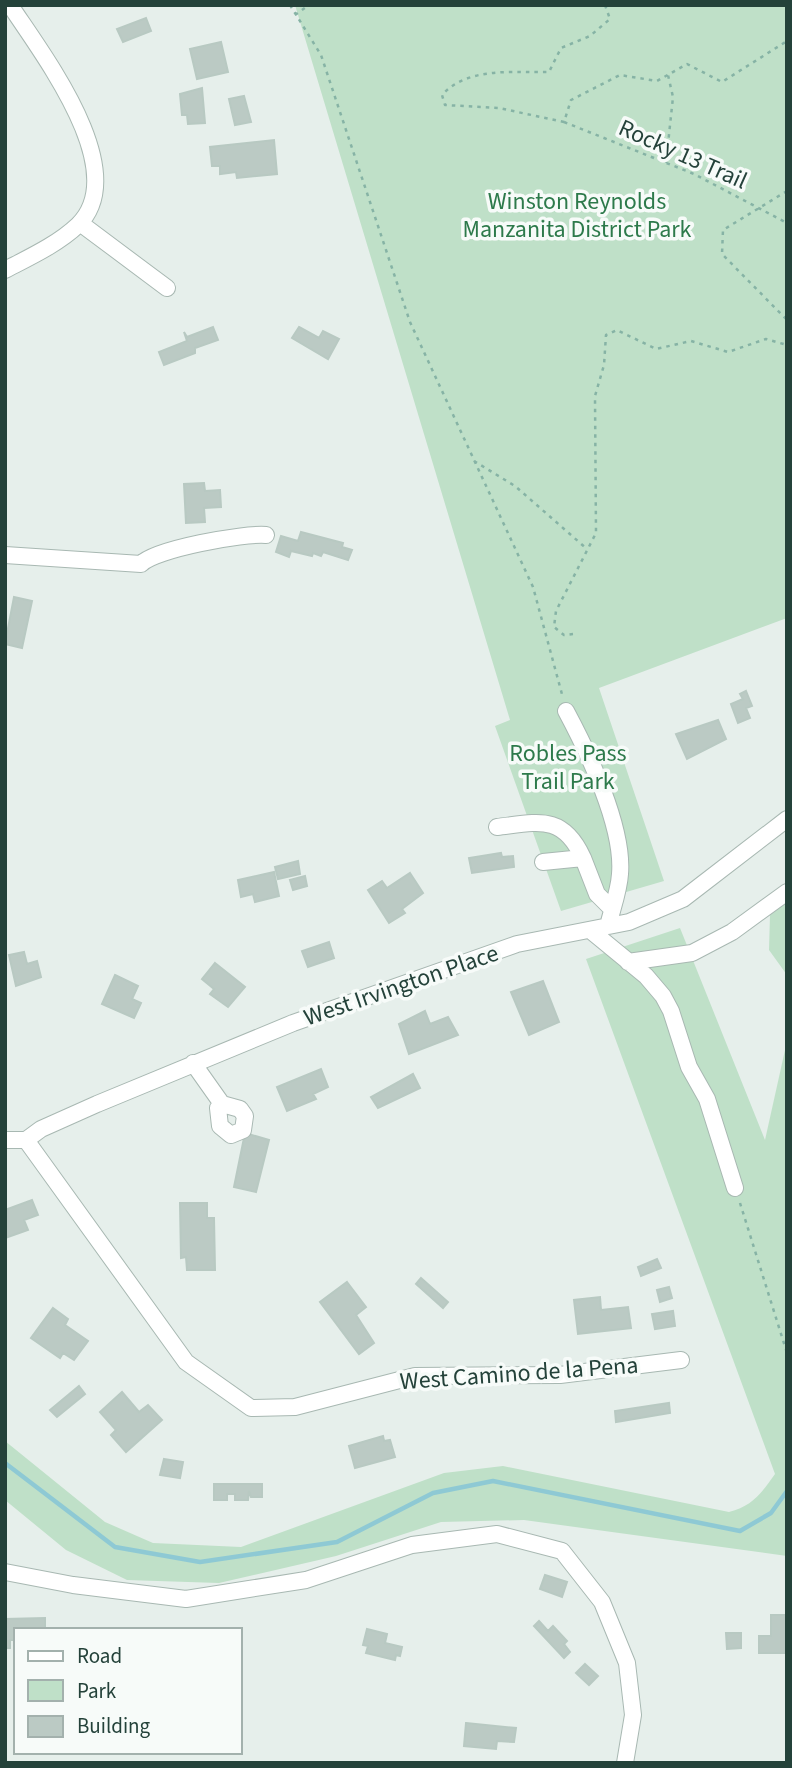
<svg xmlns="http://www.w3.org/2000/svg" width="792" height="1768" viewBox="0 0 792 1768" font-family="'Source Sans 3',sans-serif">
<style>
.green{fill:#bfe0c8}
.lines{fill:none;stroke-linecap:round;stroke-linejoin:round}
.stream{stroke:#8ec9d4;stroke-width:4.5}
.building{fill:#bbcac4;stroke:#b8c9c2;stroke-width:2}
.minor-casing{stroke:#a8b8b2;stroke-width:18}
.path{stroke:#86b3a5;stroke-width:2.5;stroke-dasharray:3.5 5;stroke-linecap:butt}
.minor{stroke:#fff;stroke-width:16}
.labels{text-anchor:middle;stroke-width:7;stroke-linejoin:round;paint-order:stroke}
.street-label{font-size:24px;fill:#24423a;stroke:#f7fbf9}
.park-label{font-size:24px;fill:#2d7a4b;stroke:#f7fbf9}
</style>
<rect width="100%" height="100%" fill="#e6efeb"/>
<!-- green -->
<path class="green" d="M 295,5 L 787,5 L 787,618 L 599,688 L 664,881 L 561,911 L 495,726 L 510,720 Z
M 787,902 L 787,975 L 769,950 L 770,915 Z
M 680,928 L 765,1140 L 787,1041 L 787,1556 L 524,1520 L 441,1522 L 336,1556 L 219,1583 L 127,1580 L 66,1550 L 5,1500 L 5,1441 L 105,1522 L 153,1543 L 241,1547 L 444,1473 L 503,1466 L 729,1512 C 752,1506 761,1494 775,1474 L 586,959 Z"/>
<g class="lines">
<!-- stream -->
<path class="stream" d="M 5,1463 L 115,1547 L 200,1562 L 337,1542 L 433,1493 L 493,1481 L 740,1531 L 771,1513 L 787,1491"/>
</g>
<!-- building -->
<path class="building" d="M 146,18 L 151,31 L 123,42 L 117,29 Z
M 221,42 L 228,72 L 197,79 L 190,49 Z
M 202,88 L 205,123 L 188,124 L 187,115 L 182,115 L 180,94 Z
M 244,96 L 251,122 L 235,125 L 229,99 Z
M 274,140 L 277,174 L 237,178 L 236,172 L 220,174 L 220,166 L 212,166 L 210,147 Z
M 213,327 L 218,340 L 195,348 L 195,353 L 164,365 L 159,352 L 187,341 L 184,332 L 187,337 Z
M 299,327 L 319,338 L 323,331 L 339,339 L 328,359 L 292,338 Z
M 204,483 L 205,491 L 220,490 L 221,507 L 204,508 L 205,522 L 186,523 L 184,484 Z
M 301,532 L 343,543 L 342,547 L 352,550 L 348,560 L 323,552 L 321,556 L 313,553 L 312,556 L 291,551 L 289,557 L 276,552 L 281,536 L 298,541 Z
M 14,597 L 32,601 L 22,648 L 5,644 Z
M 746,691 L 752,706 L 746,708 L 750,718 L 738,723 L 731,704 L 743,699 L 740,694 Z
M 718,720 L 726,739 L 687,759 L 676,734 Z
M 501,853 L 502,857 L 513,856 L 514,867 L 472,873 L 469,858 Z
M 298,861 L 300,874 L 278,879 L 275,867 Z
M 274,872 L 279,896 L 255,902 L 253,894 L 241,897 L 238,880 Z
M 410,873 L 423,893 L 402,909 L 405,913 L 389,923 L 368,890 L 382,881 L 387,888 Z
M 305,876 L 307,886 L 293,890 L 290,880 Z
M 329,942 L 334,958 L 308,967 L 302,951 Z
M 24,952 L 27,964 L 37,961 L 41,977 L 16,986 L 9,955 Z
M 215,963 L 245,987 L 228,1007 L 210,994 L 214,989 L 202,979 Z
M 115,975 L 138,986 L 132,999 L 141,1003 L 134,1018 L 102,1004 Z
M 543,981 L 559,1022 L 529,1035 L 511,992 Z
M 425,1011 L 430,1024 L 448,1017 L 458,1035 L 409,1054 L 399,1024 Z
M 321,1069 L 328,1087 L 313,1094 L 316,1099 L 287,1111 L 277,1087 Z
M 413,1074 L 420,1088 L 378,1108 L 371,1097 Z
M 245,1133 L 269,1140 L 256,1192 L 234,1187 Z
M 32,1200 L 38,1215 L 24,1220 L 28,1230 L 5,1238 L 5,1210 Z
M 180,1203 L 207,1203 L 207,1218 L 214,1218 L 215,1270 L 187,1270 L 186,1257 L 181,1258 Z
M 657,1259 L 661,1268 L 641,1276 L 638,1267 Z
M 421,1278 L 448,1302 L 443,1308 L 416,1284 Z
M 347,1282 L 366,1307 L 356,1315 L 374,1343 L 359,1354 L 320,1302 Z
M 669,1287 L 672,1298 L 660,1302 L 657,1290 Z
M 600,1297 L 601,1310 L 628,1307 L 631,1328 L 578,1334 L 574,1300 Z
M 53,1308 L 68,1319 L 65,1325 L 88,1341 L 74,1360 L 63,1353 L 60,1358 L 31,1338 Z
M 673,1311 L 675,1326 L 655,1329 L 652,1314 Z
M 79,1386 L 85,1394 L 57,1417 L 50,1410 Z
M 122,1392 L 139,1412 L 148,1405 L 162,1420 L 126,1452 L 111,1435 L 116,1430 L 100,1412 Z
M 669,1403 L 670,1413 L 616,1422 L 615,1411 Z
M 383,1436 L 384,1441 L 390,1440 L 395,1457 L 355,1468 L 349,1446 Z
M 164,1459 L 183,1462 L 180,1478 L 160,1475 Z
M 214,1484 L 262,1484 L 262,1497 L 251,1497 L 249,1491 L 248,1500 L 235,1500 L 235,1494 L 227,1494 L 227,1500 L 214,1500 Z
M 545,1575 L 567,1582 L 562,1597 L 540,1589 Z
M 771,1615 L 787,1615 L 787,1653 L 759,1653 L 759,1636 L 771,1636 Z
M 45,1618 L 45,1630 L 16,1630 L 16,1640 L 10,1640 L 10,1648 L 5,1648 L 5,1619 Z
M 539,1621 L 548,1631 L 553,1626 L 567,1641 L 564,1644 L 570,1652 L 564,1658 L 534,1626 Z
M 367,1629 L 387,1634 L 385,1643 L 402,1647 L 400,1656 L 396,1655 L 395,1660 L 366,1653 L 368,1646 L 363,1645 Z
M 726,1633 L 741,1633 L 741,1648 L 727,1649 Z
M 585,1664 L 598,1676 L 589,1685 L 576,1673 Z
M 466,1723 L 516,1728 L 514,1742 L 497,1741 L 496,1749 L 464,1746 Z"/>
<g class="lines">
<defs>
<path id="minor" d="M 80,223 L 167,288
M 5,270 C 30,257 58,244 78,225 C 133,171 42,54 10,5
M 5,555 L 141,564 C 155,549 244,533 266,535
M 566,711 C 588,752 624,827 620,874 C 619,891 612,909 608,926
M 497,827 C 539,822 563,814 583,858
M 543,862 L 583,858 L 597,894 L 612,909
M 590,930 L 646,976 L 663,996 L 671,1011 L 689,1067 L 707,1099 L 735,1188
M 628,962 L 692,953 L 732,932 L 787,892
M 193,1063 L 222,1104 L 240,1109 L 245,1116 L 243,1130 L 231,1135 L 220,1126 L 218,1108 L 222,1104
M 5,1140 L 26,1140 L 41,1129 L 97,1104 L 293,1023 L 517,944 L 629,922 L 683,899 L 787,819
M 26,1140 L 186,1362 L 251,1408 L 295,1407 L 415,1376 L 560,1375 L 681,1360
M 5,1572 L 73,1585 L 186,1599 L 306,1580 L 412,1545 L 497,1534 L 562,1551 L 602,1602 L 627,1663 L 633,1715 L 625,1763"/>
</defs>
<!-- minor casing -->
<use href="#minor" class="minor-casing"/>
<!-- path -->
<path class="path" d="M 290,5 L 321,55 L 410,322 L 533,587 L 563,698
M 605,5 L 610,19 L 590,36 L 561,48 L 549,72 C 514,73 468,66 442,95 L 445,105 L 499,108 L 564,122 L 571,100 L 620,75 L 657,81 L 687,64 L 722,82 L 787,41
M 295,15 L 309,5
M 564,122 L 694,174 L 787,223
M 666,163 L 673,97 L 668,75
M 787,191 L 723,230 L 722,254 L 787,320
M 474,461 L 515,486 L 587,549
M 573,634 L 564,635 L 554,627 L 556,611 L 596,533 L 595,396 L 604,365 L 606,335 L 617,330 L 656,349 L 691,341 L 728,352 L 766,339 L 787,345
M 740,1203 L 787,1353"/>
<!-- minor -->
<use href="#minor" class="minor"/>
</g>
<g class="labels">
<!-- street labels -->
<g class="street-label">
<text transform="translate(683 154) rotate(24)" y="8">Rocky 13 Trail</text>
<text transform="translate(401 985) rotate(-19)" y="8">West Irvington Place</text>
<text transform="translate(519 1373) rotate(-4)" y="8">West Camino de la Pena</text>
</g>
<!-- park labels -->
<g class="park-label">
<text x="577" y="209">Winston Reynolds<tspan x="577" dy="28">Manzanita District Park</tspan></text>
<text x="568" y="761">Robles Pass<tspan x="568" dy="28">Trail Park</tspan></text>
</g>
</g>
<!-- border -->
<rect width="792" height="1768" fill="none" stroke="#24423a" stroke-width="14"/>
<!-- legend -->
<rect x="14" y="1628" width="228" height="126" fill="#f7fbf9" stroke="#a3b1ad" stroke-width="2"/>
<rect x="28" y="1651" width="35" height="10" fill="#ffffff" stroke="#a3b1ad" stroke-width="2"/>
<text x="77" y="1663" font-size="21" fill="#24423a">Road</text>
<rect x="28" y="1680" width="35" height="21" fill="#bfe0c8" stroke="#a3b1ad" stroke-width="2"/>
<text x="77" y="1698" font-size="21" fill="#24423a">Park</text>
<rect x="28" y="1716" width="35" height="21" fill="#bbcac4" stroke="#a3b1ad" stroke-width="2"/>
<text x="77" y="1733" font-size="21" fill="#24423a">Building</text>
</svg>
